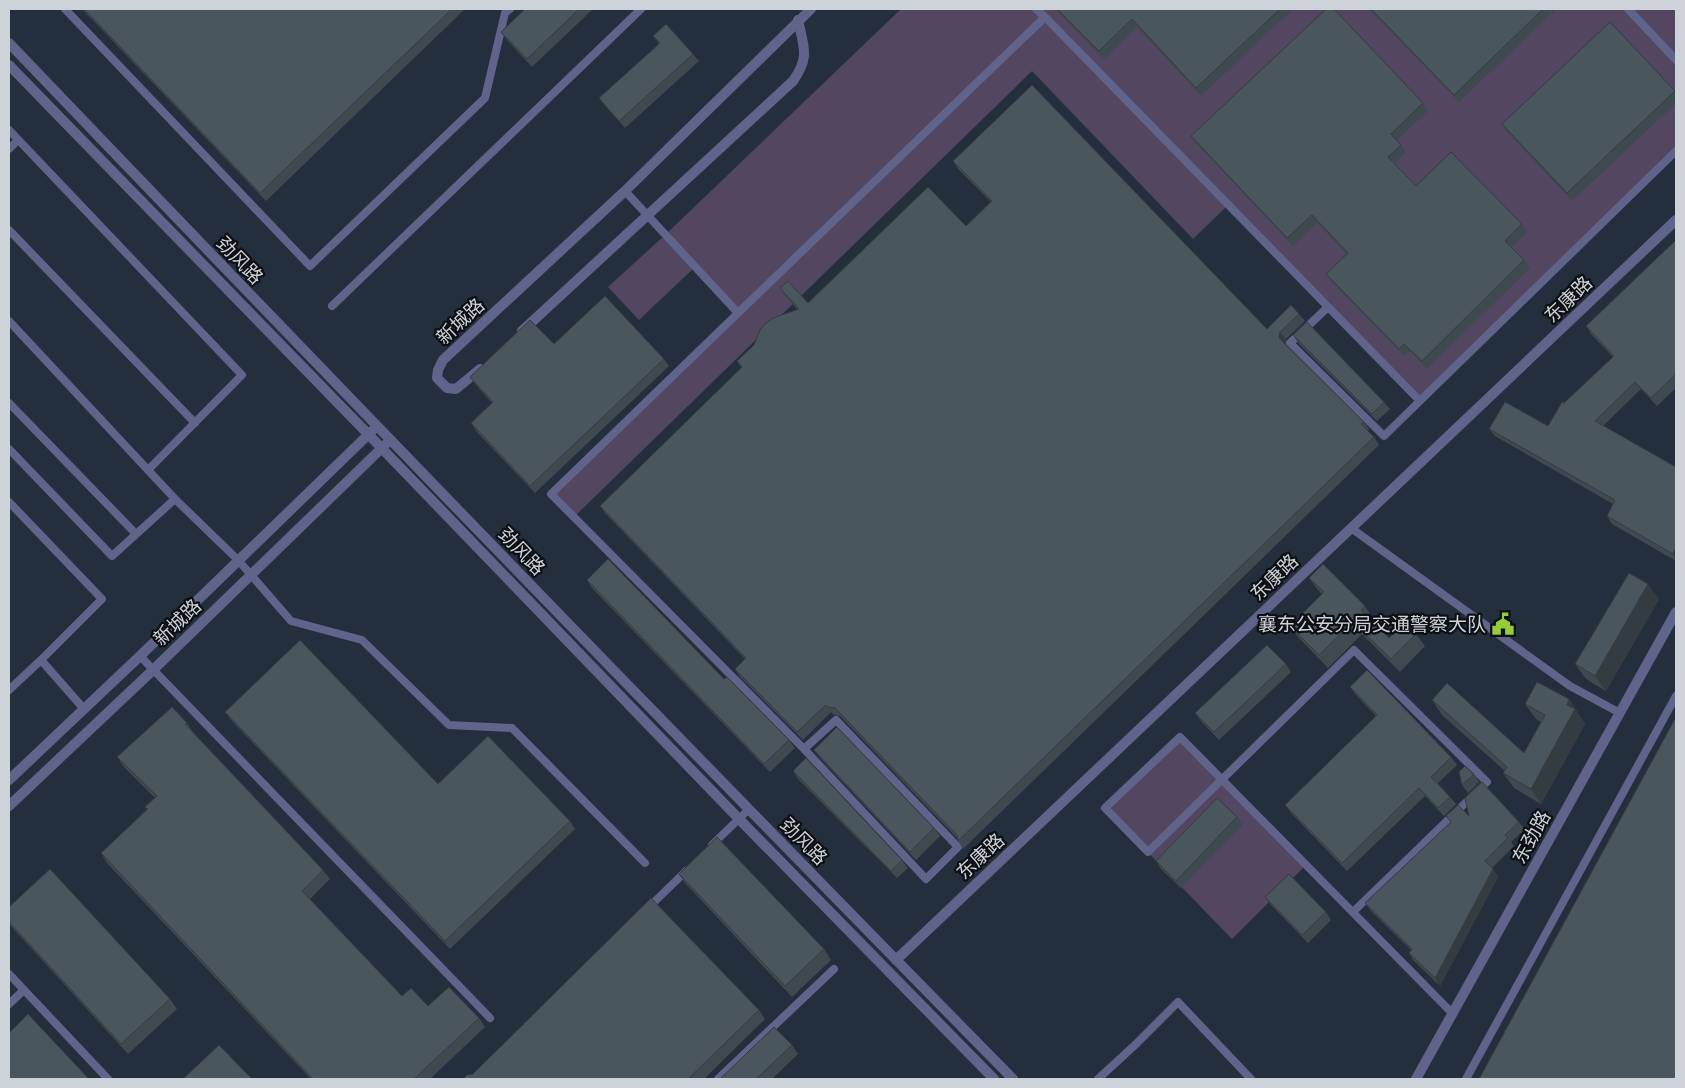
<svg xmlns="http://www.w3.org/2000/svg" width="1685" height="1088" viewBox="0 0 1685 1088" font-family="Mulish,'Noto Sans SC',sans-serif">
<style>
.built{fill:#242f3d}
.green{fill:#524660}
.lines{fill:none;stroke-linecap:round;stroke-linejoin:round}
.service{stroke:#61648a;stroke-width:8}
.minor{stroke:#61648a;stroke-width:10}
.tertiary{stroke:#61648a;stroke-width:10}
.wall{fill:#3f4a50}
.shaded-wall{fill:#333c41}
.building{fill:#49565d;stroke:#333c41}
.labels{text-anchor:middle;stroke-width:4.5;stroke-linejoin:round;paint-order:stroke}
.street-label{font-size:19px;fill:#ced3d9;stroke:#0c0f13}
.poi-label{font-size:19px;fill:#ced3d9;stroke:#0c0f13;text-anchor:end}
</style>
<rect width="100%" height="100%" fill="#1f262f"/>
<!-- built -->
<path class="built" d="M 9,9 L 1676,9 L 1676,1079 L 9,1079 Z"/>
<!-- green -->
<path class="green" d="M 901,9 L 1676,9 L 1676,151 L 1419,400 L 1228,205 L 1193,239 L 1032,71 L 574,517 L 551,494 L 738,314 L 695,267 L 639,320 L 608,287 L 665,235 Z
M 1180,737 L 1306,865 L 1232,939 L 1105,808 Z"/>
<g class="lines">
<!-- service -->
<path class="service" d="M 65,9 L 310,266 L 485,98 L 505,13 L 510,9
M 1036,9 L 1045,17
M 1628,9 L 1676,60
M 9,130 L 242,375 L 148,470
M 9,149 L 18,140
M 625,191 L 738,313 L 551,494 L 804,749 L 926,879 L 958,847 L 836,720 L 804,749
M 9,230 L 195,423
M 332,306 L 641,9
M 1328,307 L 1290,343 L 1384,436 L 1676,151
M 738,313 L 1045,17 L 1419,400
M 9,321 L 175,499 L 238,560 L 291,621 L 362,640 L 449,725 L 512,728 L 645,863
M 9,403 L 136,534
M 9,449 L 112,556 L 175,499
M 9,502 L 102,599 L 41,660
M 1351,528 L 1570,686 L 1620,713
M 140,656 L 490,1018
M 9,690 L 41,660 L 84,709
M 712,845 L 748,810
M 648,908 L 686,871
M 1353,912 L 1487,782 L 1354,650 L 1148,852 L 1105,808 L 1180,737 C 1271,829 1362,922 1453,1014
M 9,974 L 108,1079
M 9,1004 L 24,990
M 718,1079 L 834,969
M 1098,1079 L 1135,1045 L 1178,1002 L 1251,1079
M 1466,1079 L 1676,696"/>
<!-- minor -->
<path class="minor" d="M 522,331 L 793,81 C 810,57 804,48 798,20
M 480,369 L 456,389 L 447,388 L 437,378 L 438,370 L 443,360 L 625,191 L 811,9"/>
<!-- tertiary -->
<path class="tertiary" d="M 9,43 C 342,391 676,736 1013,1079
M 9,65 L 368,434 L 739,819 L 994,1079
M 9,780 L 140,656 L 372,431
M 9,806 L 153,670 L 387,443
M 896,960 L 1676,220
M 1416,1079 L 1676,612"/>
</g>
<!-- wall -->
<path class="wall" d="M 82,9 L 465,9 L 266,201 Z
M 525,9 L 593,9 L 532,67 L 507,40 L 501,32 Z
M 1055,9 L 1293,9 L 1201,96 L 1137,27 L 1104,59 Z
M 1369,9 L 1556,9 L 1459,102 Z
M 653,36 L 693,54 L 699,61 L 625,128 L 605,106 L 599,98 L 659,44 Z
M 1675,91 L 1676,93 L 1676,103 L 1572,201 L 1507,132 L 1502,124 Z
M 1423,103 L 1428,111 L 1397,140 L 1406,152 L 1395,164 L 1416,186 L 1522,224 L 1527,232 L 1512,247 L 1524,260 L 1530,268 L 1427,369 L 1410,351 L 1404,356 L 1332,282 L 1326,274 L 1347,254 L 1317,223 L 1293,246 L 1197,144 L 1191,136 Z
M 953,161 L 1267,329 L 1299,314 L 1305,321 L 1286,339 L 1285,343 L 1364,422 L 1369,429 L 1368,431 L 1374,437 L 1379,445 L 963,849 L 958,841 L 957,838 L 840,716 L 834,715 L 831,712 L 803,740 L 740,677 L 735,669 L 745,659 L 605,513 L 600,506 L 742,368 L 737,361 L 754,345 L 797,309 L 785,296 L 780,288 L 808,303 L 966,226 L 991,202 L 958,169 Z
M 1676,240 L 1676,388 L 1657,406 L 1641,389 L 1603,426 L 1676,467 L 1676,561 L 1612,524 L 1607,516 L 1613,504 L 1495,436 L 1489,429 L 1548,426 L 1564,403 L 1613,357 L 1591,334 L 1586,326 Z
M 1293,335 L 1384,402 L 1390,409 L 1377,421 L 1298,343 Z
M 554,344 L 664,359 L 669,366 L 535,493 L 476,431 L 471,423 L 492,403 L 476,385 L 470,377 Z
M 1309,578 L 1365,606 L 1373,619 L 1371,621 L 1389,638 L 1416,634 L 1425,646 L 1400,672 L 1362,634 L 1328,668 L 1299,638 L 1290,626 L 1322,594 L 1318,590 Z
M 587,580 L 724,679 L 789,740 L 795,748 L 770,772 L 592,588 Z
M 1659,599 L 1606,691 L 1586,679 L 1575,664 Z
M 1286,664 L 1291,672 L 1219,740 L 1201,721 L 1195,713 Z
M 1350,687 L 1451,757 L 1457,765 L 1438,783 L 1456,804 L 1444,816 L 1425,796 L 1347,871 L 1291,813 L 1285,805 L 1376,716 L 1355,694 Z
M 1569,699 L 1585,724 L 1541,804 L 1514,788 L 1503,773 L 1505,771 L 1442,715 L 1432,700 L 1524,753 L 1541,722 L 1536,719 L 1525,704 Z
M 225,712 L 438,784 L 570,821 L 575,829 L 450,949 L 231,720 Z
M 187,723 L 193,732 L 323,870 L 330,879 L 310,899 L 402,996 L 428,1006 L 479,1018 L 485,1027 L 430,1079 L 311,1079 L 107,863 L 101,853 L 147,809 L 145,807 L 155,798 L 124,767 L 117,757 Z
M 814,750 L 934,828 L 940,836 L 916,860 L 820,758 Z
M 793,771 L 902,860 L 908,868 L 897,878 L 798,779 Z
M 1474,774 L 1479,782 L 1468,793 L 1462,785 Z
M 1446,816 L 1469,816 L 1519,822 L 1525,829 L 1511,842 L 1514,846 L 1492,868 L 1498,877 L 1440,986 L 1414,961 L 1409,953 L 1411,950 L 1371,911 L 1365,903 L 1451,822 Z
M 1237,817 L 1243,825 L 1181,888 L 1161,869 L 1156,861 Z
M 679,874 L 824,949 L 831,960 L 792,997 L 686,884 Z
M 1265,897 L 1326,912 L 1331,920 L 1308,943 L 1271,905 Z
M 9,907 L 170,999 L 177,1009 L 128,1054 L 9,924 Z
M 759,1010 L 765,1019 L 704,1079 L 463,1079 Z
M 792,1045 L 798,1054 L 772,1079 L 720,1079 Z"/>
<!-- shaded-wall -->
<path class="shaded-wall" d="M 1280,332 L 1286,339 L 1284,344 L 1279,336 Z
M 1676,548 L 1676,559 L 1673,554 Z
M 1648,584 L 1659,599 L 1606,691 L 1595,676 Z
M 1569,699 L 1585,724 L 1541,804 L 1531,789 L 1567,705 Z
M 1493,869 L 1498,877 L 1440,986 L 1435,978 Z"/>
<!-- building -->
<path class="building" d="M 84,9 L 452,9 L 260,193 Z
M 525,9 L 579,9 L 527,59 L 501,32 Z
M 1057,9 L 1280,9 L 1196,88 L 1132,19 L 1099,51 Z
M 1326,9 L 1334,9 L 1423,103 L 1391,134 L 1401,145 L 1388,157 L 1416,186 L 1451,152 L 1522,224 L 1505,241 L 1524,260 L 1422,361 L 1404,344 L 1399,349 L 1326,274 L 1348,253 L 1312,215 L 1287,238 L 1191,136 Z
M 1371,9 L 1543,9 L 1454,95 Z
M 1610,22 L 1675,91 L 1567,193 L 1502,124 Z
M 666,24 L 693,54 L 619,121 L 599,98 L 660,43 L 653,36 Z
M 1032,85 L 1267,329 L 1291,305 L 1299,314 L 1280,332 L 1279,336 L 1280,339 L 1364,422 L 1361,424 L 1374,437 L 958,841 L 957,835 L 835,708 L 828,707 L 826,705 L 797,732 L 735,669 L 746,658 L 600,506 L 742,367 L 737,361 L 754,345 L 760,330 L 766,323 L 773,318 L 799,309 L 780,288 L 788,281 L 808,303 L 928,187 L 966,226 L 992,201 L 953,161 Z
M 1676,240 L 1676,374 L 1651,398 L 1635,382 L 1595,421 L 1676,467 L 1676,548 L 1673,554 L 1607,516 L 1615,500 L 1489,429 L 1505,402 L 1548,426 L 1562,402 L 1564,403 L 1614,356 L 1586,326 Z
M 605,296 L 664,359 L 530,486 L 471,423 L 493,402 L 470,377 L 530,320 L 554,344 Z
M 1307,322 L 1384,402 L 1372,414 L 1293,335 Z
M 608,559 L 724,679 L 727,677 L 789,740 L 764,764 L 587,580 Z
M 1323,564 L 1365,606 L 1361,610 L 1389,638 L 1405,622 L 1416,634 L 1391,659 L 1353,622 L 1319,655 L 1290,626 L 1324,592 L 1309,578 Z
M 1629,573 L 1648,584 L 1595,676 L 1575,664 Z
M 300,640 L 438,784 L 488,736 L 570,821 L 445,941 L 225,712 Z
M 1267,645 L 1286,664 L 1214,732 L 1195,713 Z
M 1367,670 L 1451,757 L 1431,777 L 1450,797 L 1438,808 L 1419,788 L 1342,863 L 1285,805 L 1377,715 L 1350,687 Z
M 1537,682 L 1569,699 L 1567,705 L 1575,709 L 1531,789 L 1503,773 L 1507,767 L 1432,700 L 1447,683 L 1524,753 L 1545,715 L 1525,704 Z
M 172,707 L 187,723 L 185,724 L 323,870 L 302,891 L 402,996 L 411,988 L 428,1006 L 449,987 L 479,1018 L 414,1079 L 313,1079 L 101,853 L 148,809 L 145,807 L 157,796 L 117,757 Z
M 1676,717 L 1676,1079 L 1479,1079 Z
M 837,727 L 934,828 L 910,852 L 814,750 Z
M 806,758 L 902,860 L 891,871 L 793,771 Z
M 1465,766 L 1474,774 L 1462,785 L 1459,772 Z
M 1482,782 L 1519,822 L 1505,835 L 1508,838 L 1485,861 L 1493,869 L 1435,978 L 1409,953 L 1412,949 L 1365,903 L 1451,822 L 1446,816 L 1458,805 L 1469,816 L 1465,798 Z
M 1217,798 L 1237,817 L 1176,881 L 1156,861 Z
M 717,837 L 824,949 L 785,986 L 679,874 Z
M 50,869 L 170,999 L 121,1044 L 9,922 L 9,907 Z
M 1289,874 L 1326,912 L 1302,935 L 1265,897 Z
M 651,898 L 759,1010 L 688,1079 L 463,1079 L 467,1075 L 473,1074 Z
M 28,1014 L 89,1079 L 9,1079 L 9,1033 Z
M 774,1027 L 792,1045 L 756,1079 L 720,1079 Z
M 219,1045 L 252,1079 L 183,1079 Z"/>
<!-- icons -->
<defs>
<symbol id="civic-bare" viewBox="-9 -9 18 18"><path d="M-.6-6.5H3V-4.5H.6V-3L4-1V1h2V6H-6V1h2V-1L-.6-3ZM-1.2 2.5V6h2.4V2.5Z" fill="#96cc3a" stroke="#0c0f13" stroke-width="2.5" paint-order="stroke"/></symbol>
</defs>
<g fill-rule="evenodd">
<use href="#civic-bare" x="1487" y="608" width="32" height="32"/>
</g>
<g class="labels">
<!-- street labels -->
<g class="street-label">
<text transform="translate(240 260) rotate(46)" y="7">劲风路</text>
<text transform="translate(1568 299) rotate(-44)" y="7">东康路</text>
<text transform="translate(460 321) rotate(-43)" y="7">新城路</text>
<text transform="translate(522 551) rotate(46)" y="7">劲风路</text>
<text transform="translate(1274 577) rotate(-44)" y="7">东康路</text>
<text transform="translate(177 622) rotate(-44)" y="7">新城路</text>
<text transform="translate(1531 837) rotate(-61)" y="7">东劲路</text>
<text transform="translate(804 841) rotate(45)" y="7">劲风路</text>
<text transform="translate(980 856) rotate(-43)" y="7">东康路</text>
</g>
<!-- poi labels -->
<g class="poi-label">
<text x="1486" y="631">襄东公安分局交通警察大队</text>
</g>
</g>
<!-- border -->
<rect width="1685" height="1088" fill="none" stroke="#ced3d9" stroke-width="20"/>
</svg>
